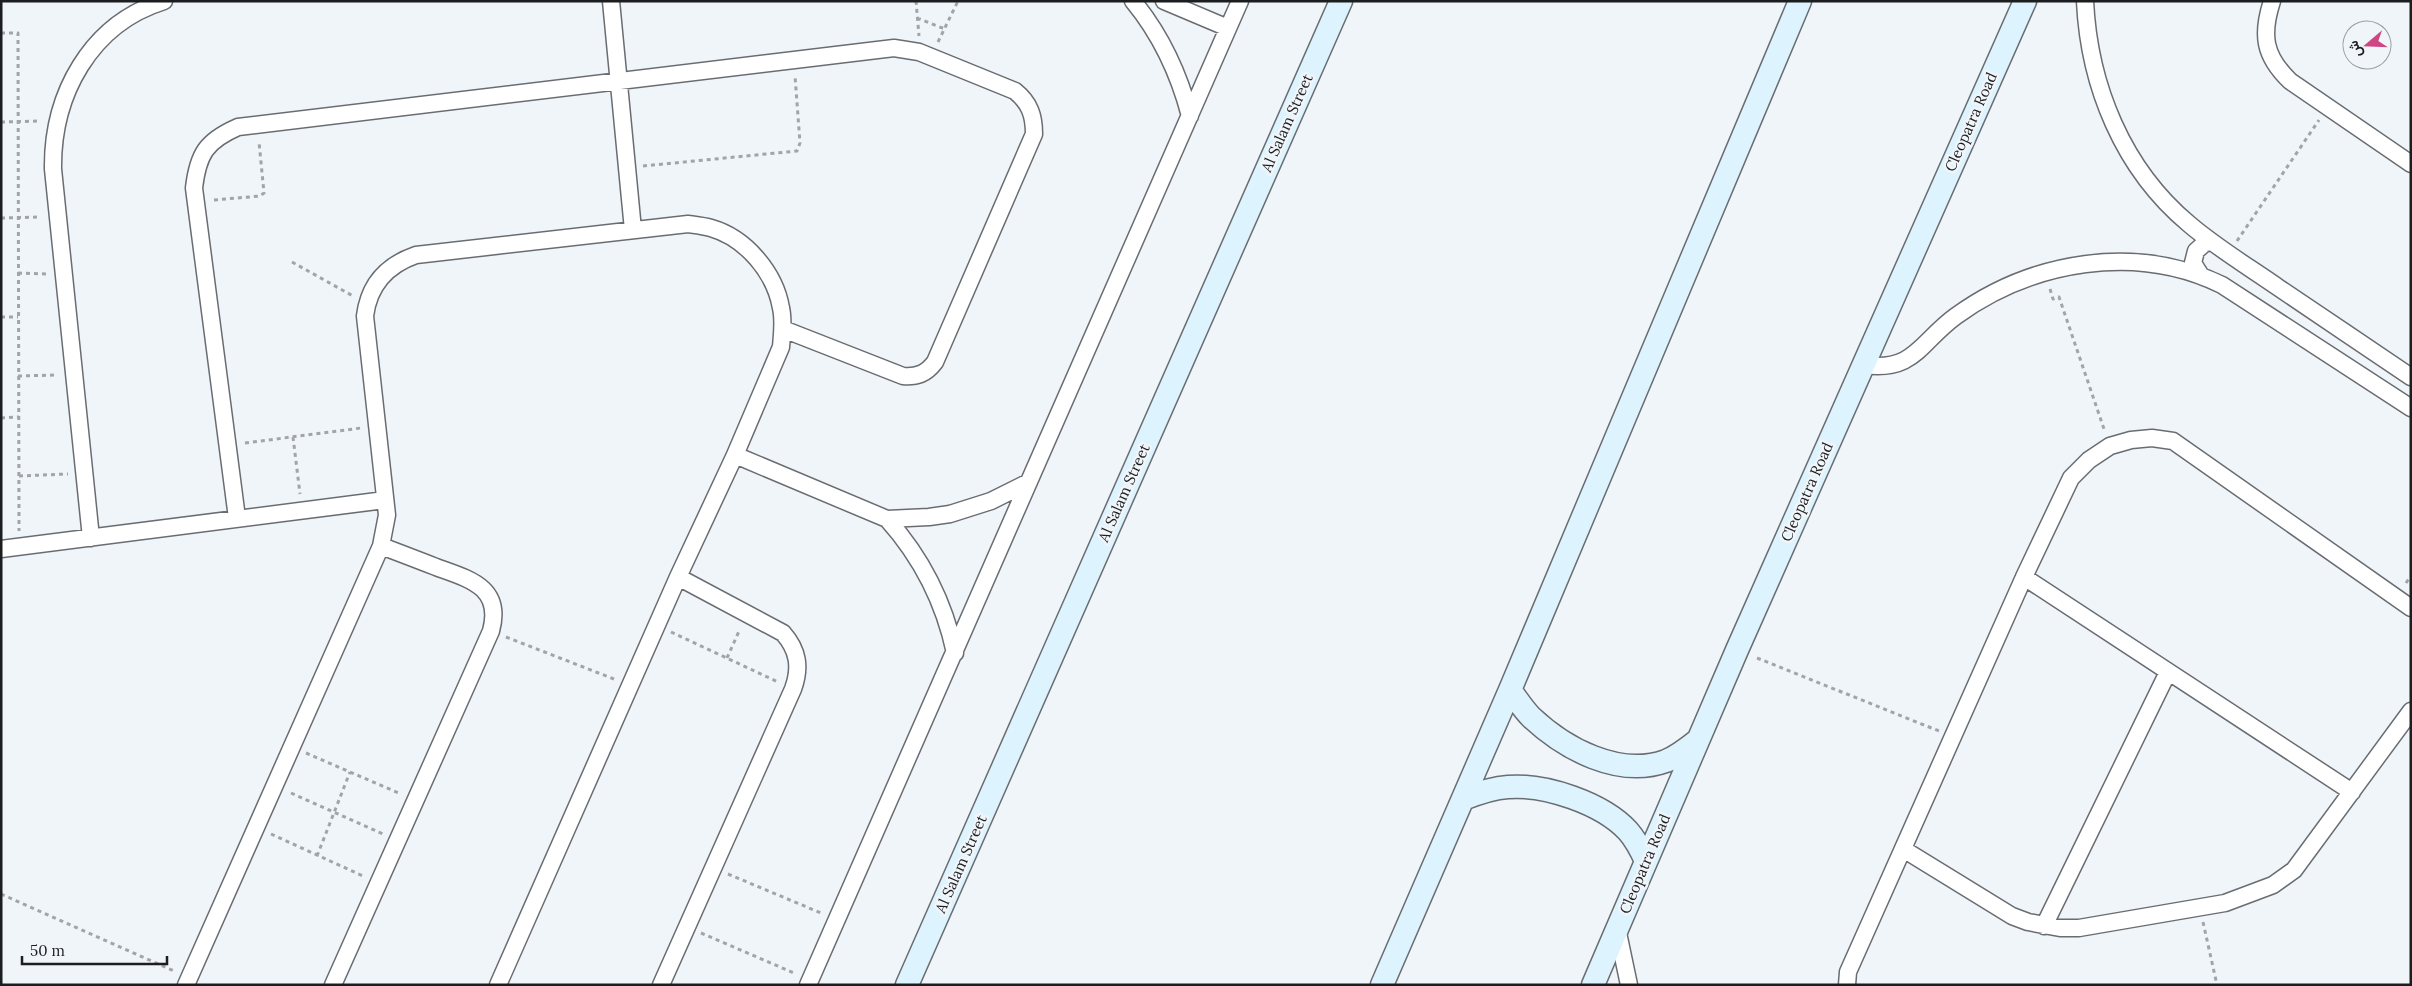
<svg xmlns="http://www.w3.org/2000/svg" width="2412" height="986" viewBox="0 0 2412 986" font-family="Lora,Vazirmatn,serif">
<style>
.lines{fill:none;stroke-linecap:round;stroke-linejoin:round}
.street-casing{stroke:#696d72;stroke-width:19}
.secondary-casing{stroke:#696d72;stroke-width:25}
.path{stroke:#a1a5a9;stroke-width:3;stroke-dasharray:4 4;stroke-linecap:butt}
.street{stroke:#fff;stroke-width:16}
.secondary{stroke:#ddf4fe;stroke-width:22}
.labels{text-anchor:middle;stroke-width:5;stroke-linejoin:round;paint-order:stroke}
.street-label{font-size:15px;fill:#1b1d1e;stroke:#f0f5fa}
</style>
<rect width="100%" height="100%" fill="#f0f5fa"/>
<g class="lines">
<defs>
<path id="street" d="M 611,1 L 633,230
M 1133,1 C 1161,35 1179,74 1190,116
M 1164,1 L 1228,28
M 2085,1 C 2089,86 2123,169 2189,224 C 2217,248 2249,267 2279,288 C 2323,318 2367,347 2411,377
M 2272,1 C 2261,35 2264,56 2290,81 L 2411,164
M 2200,274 L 2193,263 L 2196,251 L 2205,243 L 2212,242
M 1864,365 C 1915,372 1920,342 1956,316 C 2032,261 2136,243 2222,285 L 2411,408
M 735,455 L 887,519 L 929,517 L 950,514 L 991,501 L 1029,482
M 237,518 L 194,188 C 198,154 206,141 238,127 L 894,48 L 919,52 L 1015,91 C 1030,103 1034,116 1034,134 L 935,362 C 926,374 917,377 903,376 L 783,329
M 887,519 C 922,558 944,601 955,653
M 91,538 L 53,169 C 52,95 90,24 164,1
M 1,549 L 385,500
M 2024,577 L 2352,792
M 1903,849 L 2012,916 L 2028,922 L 2060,928 L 2079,928 L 2225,903 L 2273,885 L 2294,870 L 2411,711
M 2044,926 L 2168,672
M 1617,928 L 1629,985
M 186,985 L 381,546 L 387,515 L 365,316 C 369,284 387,265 416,255 L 688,224 C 695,225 704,226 711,228 C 746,238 775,273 781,308 C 784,321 782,334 781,347 L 735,455 L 678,577 L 498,985
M 333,985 L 491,631 C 503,587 469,579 436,567 C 418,560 400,553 381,546
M 661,985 L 793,689 C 801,667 798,650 783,633 L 678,577
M 808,985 L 1240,1
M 1847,985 L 1848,972 L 2024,577 L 2071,478 L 2089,460 L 2110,446 L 2131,440 L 2152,438 L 2173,441 L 2411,608"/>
<path id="secondary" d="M 1510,690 C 1517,699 1523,709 1531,717 C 1565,749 1619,778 1666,761 C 1678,756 1688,748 1698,740
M 1463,799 C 1478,793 1492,788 1508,787 C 1545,784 1602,803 1628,831 C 1636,840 1641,850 1646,861
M 907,985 L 1341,1
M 1382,985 L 1510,690 L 1800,1
M 1593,985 L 1737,650 L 2025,1"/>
</defs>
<!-- street casing -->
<use href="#street" class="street-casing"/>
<!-- secondary casing -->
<use href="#secondary" class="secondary-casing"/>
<!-- path -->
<path class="path" d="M 916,1 L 919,36
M 917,18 L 945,29
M 1,33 L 18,33 L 19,531
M 938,42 L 958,1
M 1,122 L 41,121
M 643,166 L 797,151 L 800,143 L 795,76
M 214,200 L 260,196 L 264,193 L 259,142
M 1,218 L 41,217
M 2237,241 L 2319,120
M 292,262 L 353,296
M 18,273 L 48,274
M 2050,289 L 2053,299 L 2059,297 L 2104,429
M 1,317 L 18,317
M 18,376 L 58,375
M 1,418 L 19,417
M 293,437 L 300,494
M 245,443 L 361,428
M 19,476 L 68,474
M 2406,583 L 2411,576
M 671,632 L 778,682
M 506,637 L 614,679
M 727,658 L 740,629
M 1757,658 L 1939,731
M 306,753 L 401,794
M 291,793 L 383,834
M 271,834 L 363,876
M 317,856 L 350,772
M 728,874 L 821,913
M 1,894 L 174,971
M 2203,922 L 2217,985
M 701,933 L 794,973"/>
<!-- street -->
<use href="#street" class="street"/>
<!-- secondary -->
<use href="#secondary" class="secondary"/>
</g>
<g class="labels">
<!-- street labels -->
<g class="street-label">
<text transform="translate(1971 122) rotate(-66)" y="5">Cleopatra Road</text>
<text transform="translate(1287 123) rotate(-66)" y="5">Al Salam Street</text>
<text transform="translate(1807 492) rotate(-66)" y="5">Cleopatra Road</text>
<text transform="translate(1124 493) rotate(-66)" y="5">Al Salam Street</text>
<text transform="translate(961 864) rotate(-66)" y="5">Al Salam Street</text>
<text transform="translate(1645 864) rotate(-67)" y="5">Cleopatra Road</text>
</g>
</g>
<!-- border -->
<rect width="2412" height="986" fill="none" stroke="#1b1d1e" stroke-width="5"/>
<!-- north arrow -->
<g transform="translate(2367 45) rotate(251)"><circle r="24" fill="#f0f5fa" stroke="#9b9fa2"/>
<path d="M0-4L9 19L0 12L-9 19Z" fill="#ce4684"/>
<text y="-8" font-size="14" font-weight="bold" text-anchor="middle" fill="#1b1d1e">ش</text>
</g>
<!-- scale -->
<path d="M22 956v8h145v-8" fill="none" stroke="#1b1d1e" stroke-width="2.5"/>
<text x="30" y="956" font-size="15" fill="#1b1d1e" stroke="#f0f5fa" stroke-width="4" paint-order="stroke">50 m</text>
</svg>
